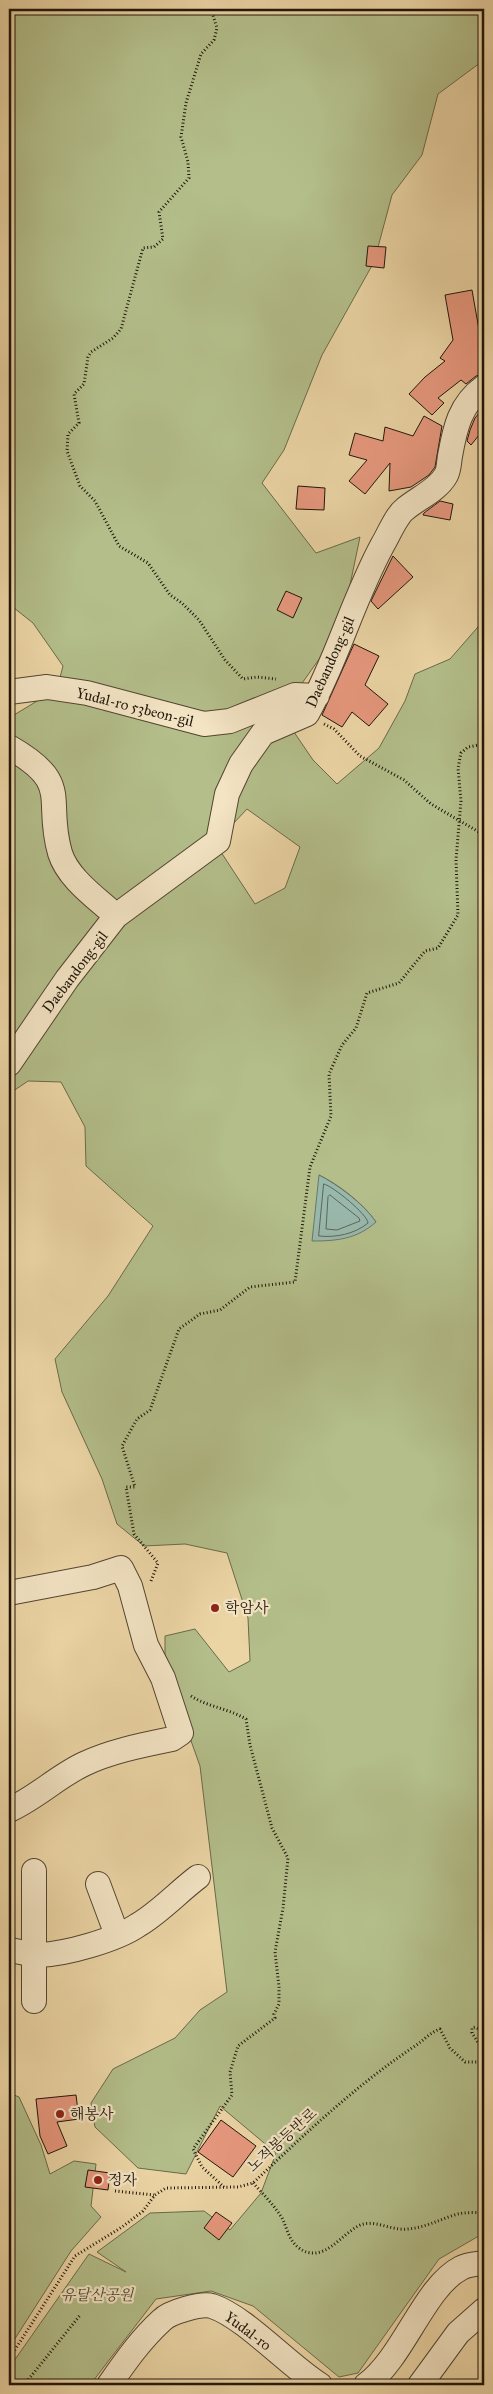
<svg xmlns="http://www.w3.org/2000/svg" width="493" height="2394" viewBox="0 0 493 2394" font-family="'IM FELL Great Primer','Noto Serif KR',serif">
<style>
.green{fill:#b3be8a;stroke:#696a4a;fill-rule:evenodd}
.water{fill:#99b8ac;stroke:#68776b}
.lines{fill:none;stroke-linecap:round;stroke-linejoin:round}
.shore{stroke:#5c665b;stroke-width:1}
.building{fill:#e7987e;stroke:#1f150a}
.minor-casing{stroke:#524531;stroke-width:26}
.path{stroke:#1f150a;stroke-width:3;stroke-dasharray:1 2.5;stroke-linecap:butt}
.minor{stroke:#f3e4c4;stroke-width:24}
.poi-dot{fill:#8f2418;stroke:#f3e4c4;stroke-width:2}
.labels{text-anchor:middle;stroke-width:4.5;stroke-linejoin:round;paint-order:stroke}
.street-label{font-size:15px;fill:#1f150a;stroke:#f3e4c4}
.poi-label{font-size:15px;fill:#1f150a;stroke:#f3e4c4;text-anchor:start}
.park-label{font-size:15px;font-style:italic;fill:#4b4830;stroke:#f3e4c4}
</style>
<rect width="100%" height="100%" fill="#ecd5a5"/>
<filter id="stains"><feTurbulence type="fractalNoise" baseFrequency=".004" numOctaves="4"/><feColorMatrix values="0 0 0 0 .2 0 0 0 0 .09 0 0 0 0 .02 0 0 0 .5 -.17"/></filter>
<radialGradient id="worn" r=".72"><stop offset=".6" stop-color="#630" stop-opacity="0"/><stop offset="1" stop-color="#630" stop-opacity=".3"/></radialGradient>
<!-- green -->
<path class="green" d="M 9,9 L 484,9 L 484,60 L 438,94 L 422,155 L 392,195 L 374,262 L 322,355 L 284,450 L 262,483 L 316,553 L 360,537 L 341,628 L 281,713 L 313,760 L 337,784 L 379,748 L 405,701 L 415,674 L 450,659 L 484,620 L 484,2233 L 439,2259 L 358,2373 L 339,2377 L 253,2306 L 211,2291 L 156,2299 L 90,2385 L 9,2385 L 9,2368 L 89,2254 L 126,2272 L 97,2252 L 150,2213 L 204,2211 L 230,2230 L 261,2193 L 276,2153 L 220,2106 L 186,2174 L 138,2168 L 95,2127 L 91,2103 L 113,2069 L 175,2038 L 200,2010 L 227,1992 L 200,1766 L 165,1668 L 165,1636 L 195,1629 L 229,1672 L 250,1661 L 248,1618 L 227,1553 L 185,1544 L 144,1546 L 117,1524 L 102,1479 L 62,1392 L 55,1359 L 108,1296 L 153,1226 L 86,1166 L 85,1127 L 61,1082 L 28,1081 L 9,1094 L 9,718 L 57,689 L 63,666 L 33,623 L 9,604 ZM 247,809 L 300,847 L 285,888 L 255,904 L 215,843 ZM 319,1175 C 338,1184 364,1204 376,1222 Z
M 9,2093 L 19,2097 L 41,2145 L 50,2174 L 74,2161 L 96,2164 L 91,2206 L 101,2217 L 71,2251 L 9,2348 Z"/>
<!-- water -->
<path class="water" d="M 319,1175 C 338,1185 364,1204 376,1222 C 357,1239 337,1241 312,1241 Z"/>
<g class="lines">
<!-- shore -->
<path class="shore" d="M 324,1184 C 333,1186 368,1215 368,1223 C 355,1234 335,1238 319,1236 Z
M 330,1195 L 359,1218 L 360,1221 L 337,1230 L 326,1229 L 328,1197 Z"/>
</g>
<!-- building -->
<path class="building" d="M 368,246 L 386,247 L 384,268 L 366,266 Z
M 472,290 L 482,347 L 484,346 L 484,374 L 476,376 L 466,384 L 461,380 L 438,398 L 444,403 L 432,415 L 409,394 L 425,377 L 445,361 L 440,358 L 453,340 L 445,295 Z
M 484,407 L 484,429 L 471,445 L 467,441 L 470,430 L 475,418 Z
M 424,416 L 442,426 L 435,467 L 429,475 L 411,487 L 389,491 L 390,463 L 365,494 L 349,481 L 367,460 L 349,455 L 355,433 L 383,441 L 385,427 L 413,436 Z
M 298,486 L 325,488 L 324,510 L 296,509 Z
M 440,501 L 453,504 L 450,520 L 423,515 L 424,513 Z
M 393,556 L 413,577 L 378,609 L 371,601 Z
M 286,591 L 302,598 L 293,618 L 277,610 Z
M 354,644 L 379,656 L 365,685 L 388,704 L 369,726 L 352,712 L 342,727 L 322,715 Z
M 76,2095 L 79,2119 L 57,2122 L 67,2146 L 48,2154 L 40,2136 L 36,2099 Z
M 221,2120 L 256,2146 L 233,2177 L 198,2152 Z
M 88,2170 L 110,2173 L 108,2190 L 85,2187 Z
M 216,2212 L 232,2223 L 219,2240 L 204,2228 Z"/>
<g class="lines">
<defs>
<path id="minor" d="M 9,692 L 47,687 L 87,693 L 204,724 L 230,721 L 295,695 L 317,696
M 9,747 C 74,784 44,798 60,853 C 68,879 98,899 116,916
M 9,1064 L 67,979 L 116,916 L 218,841 L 227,794 L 241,764 L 263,733 L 307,714 C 337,660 353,599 383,544 C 389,534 396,516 405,509 C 418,498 438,490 446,475 C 449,470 449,462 450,456 C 455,428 460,404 484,387
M 9,1593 L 93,1577 L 121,1568 L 130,1586 L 146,1645 L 163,1678 L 181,1733 L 172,1739 C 143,1745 111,1751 84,1764 C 58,1776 36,1798 9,1810
M 98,1884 L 117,1935
M 9,1950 C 19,1951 29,1955 39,1955 C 66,1954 116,1940 138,1925 C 160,1912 178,1892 198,1877
M 34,2001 L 34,1871
M 109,2385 C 125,2362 141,2339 162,2320 C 170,2312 201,2303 212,2306 C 245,2317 288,2365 320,2385
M 366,2385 C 404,2357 424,2287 461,2268 C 468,2264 477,2264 484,2263
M 420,2385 L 458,2333 L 484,2310"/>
</defs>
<!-- minor casing -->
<use href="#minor" class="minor-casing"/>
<!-- path -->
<path class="path" d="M 211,9 L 217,28 L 214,40 L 201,54 L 186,103 L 181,137 L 188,162 L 189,178 L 159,212 L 163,239 L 154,247 L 143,248 L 121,329 L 113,338 L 91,352 L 88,357 L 84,384 L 74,394 L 79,423 L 68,434 L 67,451 L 80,486 L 95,501 L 119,546 L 148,563 L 170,595 L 182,603 L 199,620 L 225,660 L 243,679 L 257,677 L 276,679
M 324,724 L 334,729 L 360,756 L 404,780 L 431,804 L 484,835
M 151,1581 L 158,1563 L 134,1534 L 126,1487 L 135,1487 L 122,1446 L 137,1419 L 150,1410 L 179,1329 L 200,1314 L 220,1310 L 250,1287 L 295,1282 L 310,1167 L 331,1116 L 329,1074 L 342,1045 L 356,1028 L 367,993 L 399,983 L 425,951 L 438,948 L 458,915 L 456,860 L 461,801 L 458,768 L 461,753 L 468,747 L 484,744
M 191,1696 C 208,1707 227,1708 246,1719 L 250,1745 L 272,1828 L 288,1858 L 283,1908 L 275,1952 L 279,1987 L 279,2004 L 274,2014 L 275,2018 L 238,2046 L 230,2072 L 232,2095 L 193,2149 L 202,2167 L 224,2187
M 484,2032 L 475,2027 L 472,2028 L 472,2033 L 484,2052
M 253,2183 C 263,2194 274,2205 282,2218 C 287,2228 289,2241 299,2248 C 322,2265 341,2235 358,2226 C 374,2218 390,2231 407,2229 C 425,2228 440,2219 458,2214 C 466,2212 476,2213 484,2212
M 115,2191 L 154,2195
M 9,2359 L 75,2256 L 122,2227 L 143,2211 L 155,2195 L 166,2188 L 238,2187 L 253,2183 C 304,2135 354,2087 412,2048 C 422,2042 429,2033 440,2029 L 450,2048 L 465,2062 L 481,2062 L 484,2059
M 24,2385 L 81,2314"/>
<!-- minor -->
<use href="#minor" class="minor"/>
</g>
<!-- markers -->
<g class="poi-dot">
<circle cx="215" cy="1608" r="5"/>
<circle cx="60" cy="2114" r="5"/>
<circle cx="98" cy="2180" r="5"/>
</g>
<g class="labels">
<!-- street labels -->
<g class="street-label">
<text transform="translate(330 662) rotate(-66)" y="5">Daebandong-gil</text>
<text transform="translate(135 707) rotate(14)" y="5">Yudal-ro 53beon-gil</text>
<text transform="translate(75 972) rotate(-53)" y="5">Daebandong-gil</text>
<text transform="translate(282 2140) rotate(-42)" y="5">노적봉등반로</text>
<text transform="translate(248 2331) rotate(37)" y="5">Yudal-ro</text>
</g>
<!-- poi labels -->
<g class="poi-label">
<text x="225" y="1613">학암사</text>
<text x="70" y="2119">해봉사</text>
<text x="108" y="2185">정자</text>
</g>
<!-- park labels -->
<g class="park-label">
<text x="97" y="2300">유달산공원</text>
</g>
</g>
<!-- margin -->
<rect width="493" height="2394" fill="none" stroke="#ecd5a5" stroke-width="30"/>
<rect x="10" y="10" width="473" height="2374" fill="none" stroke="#1f150a" stroke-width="2.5"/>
<rect x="15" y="15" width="463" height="2364" fill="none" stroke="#1f150a"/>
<rect width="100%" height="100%" filter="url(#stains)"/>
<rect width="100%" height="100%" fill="url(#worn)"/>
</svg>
